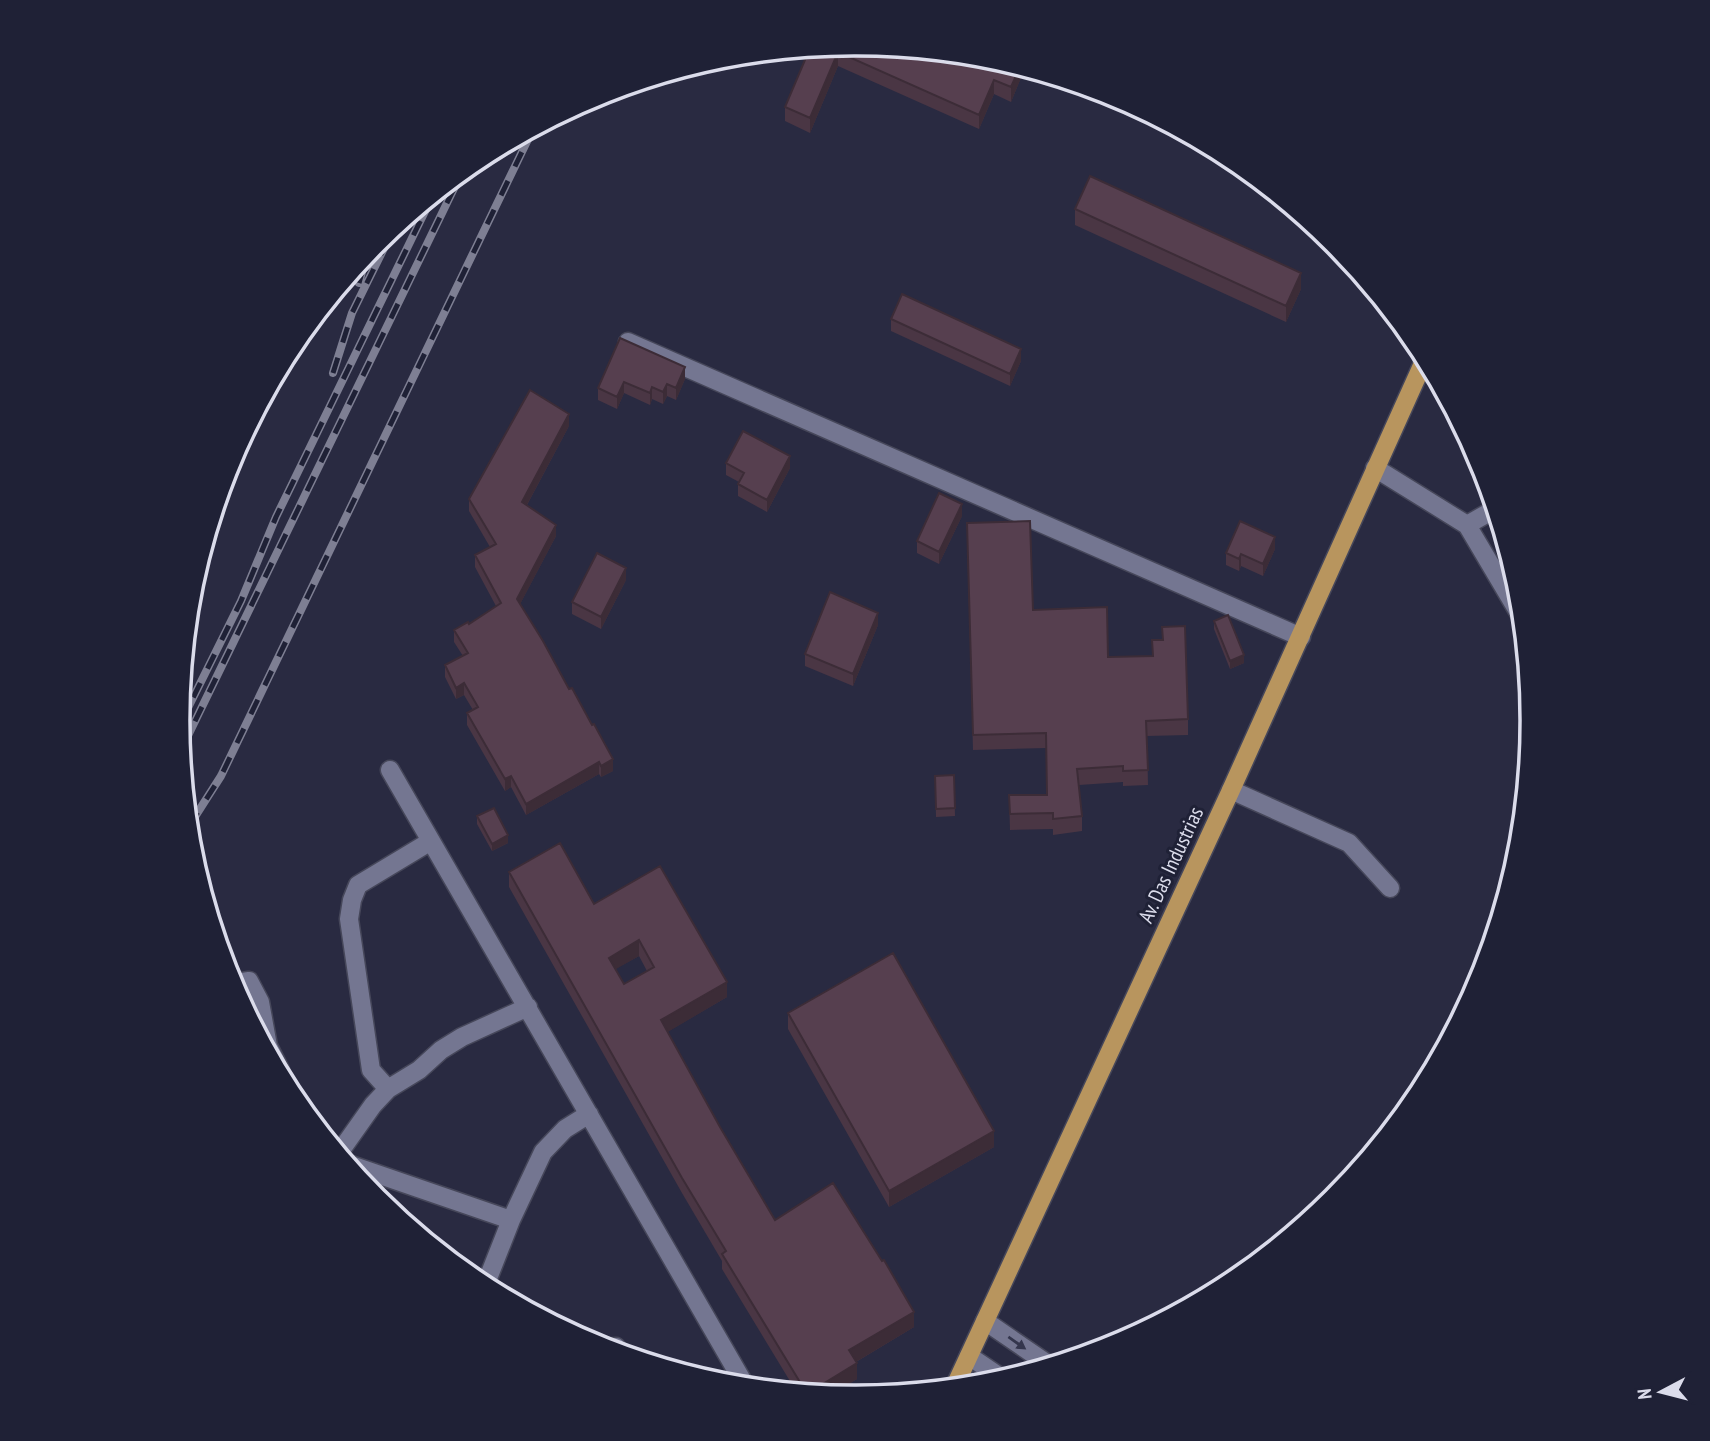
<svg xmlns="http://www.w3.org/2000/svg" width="1710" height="1441" viewBox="0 0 1710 1441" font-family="'PT Sans Narrow',sans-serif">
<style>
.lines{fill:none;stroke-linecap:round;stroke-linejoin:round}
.minor-casing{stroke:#46475a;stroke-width:21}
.major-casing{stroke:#46475a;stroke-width:21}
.minor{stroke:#747691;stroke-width:18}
.major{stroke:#b8955e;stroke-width:18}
.rail-casing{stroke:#7e7f93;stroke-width:8}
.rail{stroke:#1f2136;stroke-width:5;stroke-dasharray:16;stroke-linecap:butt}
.wall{fill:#4a3644;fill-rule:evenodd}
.shaded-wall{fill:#3c2c37}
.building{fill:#563f4f;stroke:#3c2c37;stroke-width:2;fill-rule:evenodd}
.oneway{fill:#34364d}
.labels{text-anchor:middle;stroke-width:6;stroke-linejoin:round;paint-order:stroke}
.street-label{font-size:21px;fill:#dbdceb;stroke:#1f2136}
.rim{fill:none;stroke:#dbdceb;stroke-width:3.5}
</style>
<rect width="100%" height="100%" fill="#292a41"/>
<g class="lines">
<defs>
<path id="minor" d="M 628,342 L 1301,637
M 1375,468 L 1467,525 L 1522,618
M 1467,525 L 1495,509
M 390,770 L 746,1387
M 1231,790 L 1349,843 L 1390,888
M 234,987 L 236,983 L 249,981 L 260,1002 L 268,1046 L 280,1070 L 281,1076
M 388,1089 L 371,1070 L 349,919 L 352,900 L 358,885 L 431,841
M 339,1153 L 373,1105 L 388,1089 L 419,1070 L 441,1050 L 462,1037 L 528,1007
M 348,1164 L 511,1220
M 485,1286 L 511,1220 L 543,1152 L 565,1129 L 589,1114
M 985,1321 L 1049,1365
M 602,1348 L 616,1347 L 620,1353
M 969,1356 L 1003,1379"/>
<path id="major" d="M 954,1388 L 1231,790 L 1425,359"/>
</defs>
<!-- minor casing -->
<use href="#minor" class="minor-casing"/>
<!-- major casing -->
<use href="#major" class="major-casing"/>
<!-- minor -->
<use href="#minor" class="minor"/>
<!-- major -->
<use href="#major" class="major"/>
<defs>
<path id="rail" d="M 359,283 L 367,254
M 333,373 L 352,313 L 394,228
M 179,726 L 241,601 L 276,517 L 432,197
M 181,750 L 462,172
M 189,826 L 221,776 L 533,129"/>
</defs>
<!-- rail casing -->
<use href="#rail" class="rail-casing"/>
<!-- rail -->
<use href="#rail" class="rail"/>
</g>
<!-- wall -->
<path class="wall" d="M 855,44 L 987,57 L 1025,68 L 1011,102 L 994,94 L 979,129 L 838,66 L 810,133 L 785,121 L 785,107 L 809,50 L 806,49 Z
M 1154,117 L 1191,136 L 1154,119 Z
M 1075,209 L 1301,289 L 1286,322 L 1075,225 Z
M 891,319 L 1021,361 L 1010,386 L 891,331 Z
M 620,338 L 685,379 L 676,400 L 667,396 L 663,404 L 652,399 L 650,405 L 624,393 L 617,409 L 598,400 L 598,388 Z
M 569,426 L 527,505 L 556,536 L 520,604 L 613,771 L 601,777 L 599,774 L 526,815 L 511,787 L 505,791 L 467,725 L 467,713 L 473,710 L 464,695 L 456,699 L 445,677 L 445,665 L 463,656 L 454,642 L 454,630 L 469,624 L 496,606 L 475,567 L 475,555 L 490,547 L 469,511 L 469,499 Z
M 726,463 L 790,468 L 767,512 L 738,496 L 738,484 L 739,482 L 726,475 Z
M 962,516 L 939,564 L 917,553 L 917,541 Z
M 967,538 L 1033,610 L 1108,657 L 1188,719 L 1188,735 L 1147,736 L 1148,785 L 1123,786 L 1123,782 L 1079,785 L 1082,816 L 1082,831 L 1053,835 L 1053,829 L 1010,830 L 1009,795 L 1047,795 L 1046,748 L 973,750 Z
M 1275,549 L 1263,576 L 1241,566 L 1239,571 L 1226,565 L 1226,553 Z
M 626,580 L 601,629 L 572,614 L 572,602 Z
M 1214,621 L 1244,663 L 1230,669 L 1214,629 Z
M 878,625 L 853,686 L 805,666 L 805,654 Z
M 954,775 L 955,816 L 936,817 L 935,776 Z
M 477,816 L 508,843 L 492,851 L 477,824 Z
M 509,872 L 594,904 L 727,997 L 667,1032 L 720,1127 L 775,1220 L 914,1327 L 856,1362 L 857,1379 L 830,1395 L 796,1391 L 722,1269 L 722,1261 L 682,1193 L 509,887 ZM 639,956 L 647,971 L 624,984 L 615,969 Z
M 788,1013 L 994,1147 L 889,1207 L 788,1029 Z"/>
<!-- shaded-wall -->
<path class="shaded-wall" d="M 838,52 L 838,66 L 810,133 L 810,118 Z
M 1020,67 L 1025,68 L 1011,102 L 1011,87 Z
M 994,80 L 994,94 L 979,129 L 979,115 Z
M 1301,273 L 1301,289 L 1286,322 L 1286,306 Z
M 1021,349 L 1021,361 L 1010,386 L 1010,374 Z
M 685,367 L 685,379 L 676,400 L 676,388 Z
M 624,382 L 624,393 L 617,409 L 617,397 Z
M 667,384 L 667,396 L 663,404 L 663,392 Z
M 652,387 L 652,399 L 650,405 L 650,393 Z
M 569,414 L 569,426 L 522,514 L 522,502 Z
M 790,456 L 790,468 L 767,512 L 767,500 Z
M 962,504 L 962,516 L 939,564 L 939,552 Z
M 556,525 L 556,536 L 517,610 L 517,599 Z
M 1275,537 L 1275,549 L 1263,576 L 1263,564 Z
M 1241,554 L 1241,566 L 1239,571 L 1239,559 Z
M 626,568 L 626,580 L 601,629 L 601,617 Z
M 878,613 L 878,625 L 853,686 L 853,674 Z
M 1244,655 L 1244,663 L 1230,669 L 1230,661 Z
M 464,683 L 464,695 L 456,699 L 456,688 Z
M 613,759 L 613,771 L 601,777 L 601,766 Z
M 599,762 L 599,774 L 526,815 L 526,804 Z
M 511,776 L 511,787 L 505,791 L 505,779 Z
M 508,835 L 508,843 L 492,851 L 492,844 Z
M 639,940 L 639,956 L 609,973 L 609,958 Z
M 727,982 L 727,997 L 661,1036 L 661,1020 Z
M 994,1131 L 994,1147 L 889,1207 L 889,1191 Z
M 914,1312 L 914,1327 L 849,1366 L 849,1350 Z
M 857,1363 L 857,1379 L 830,1395 L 808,1393 Z"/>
<!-- building -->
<path class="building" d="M 855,44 L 987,57 L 1020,67 L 1011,87 L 994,80 L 979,115 L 838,52 L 810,118 L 785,107 L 810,48 Z
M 1090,176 L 1301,273 L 1286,306 L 1075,209 Z
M 902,294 L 1021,349 L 1010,374 L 891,319 Z
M 620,338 L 685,367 L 676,388 L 667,384 L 663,392 L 652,387 L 650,393 L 624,382 L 617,397 L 598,388 Z
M 530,390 L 569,414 L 522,502 L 556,525 L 517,599 L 543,641 L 569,689 L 572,688 L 592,725 L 594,724 L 613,759 L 601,766 L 599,762 L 526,804 L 511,776 L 505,779 L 467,713 L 478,707 L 464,683 L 456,688 L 445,665 L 468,653 L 454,630 L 468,622 L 469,624 L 501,603 L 475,555 L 496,544 L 469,499 Z
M 743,431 L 790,456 L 767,500 L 738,484 L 744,473 L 726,463 Z
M 939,493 L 962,504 L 939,552 L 917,541 Z
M 1030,521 L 1033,610 L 1107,607 L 1108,657 L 1153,656 L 1152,640 L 1163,640 L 1162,627 L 1185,626 L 1188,719 L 1146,721 L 1148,770 L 1123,771 L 1123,766 L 1077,769 L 1082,816 L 1053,819 L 1053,813 L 1010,814 L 1009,795 L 1047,795 L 1046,733 L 973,735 L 967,523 Z
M 1240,521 L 1275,537 L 1263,564 L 1241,554 L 1239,559 L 1226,553 Z
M 597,553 L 626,568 L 601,617 L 572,602 Z
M 830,592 L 878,613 L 853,674 L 805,654 Z
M 1228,615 L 1244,655 L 1230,661 L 1214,621 Z
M 954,775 L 955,808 L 936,809 L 935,776 Z
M 494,808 L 508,835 L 492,844 L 477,816 Z
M 560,843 L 594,904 L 660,866 L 727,982 L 661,1020 L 720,1127 L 775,1220 L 833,1183 L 882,1261 L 884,1260 L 914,1312 L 849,1350 L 857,1363 L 808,1393 L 806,1392 L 722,1254 L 726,1251 L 682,1178 L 509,872 ZM 639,940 L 654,967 L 624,984 L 609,958 Z
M 893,953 L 994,1131 L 889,1191 L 788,1013 Z"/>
<!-- one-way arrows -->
<defs><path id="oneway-solid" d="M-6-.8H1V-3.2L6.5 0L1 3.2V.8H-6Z" transform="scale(1.75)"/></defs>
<use class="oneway" href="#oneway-solid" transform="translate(1017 1343) rotate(35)"/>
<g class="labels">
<!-- street labels -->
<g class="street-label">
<text transform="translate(1171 865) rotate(-65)" y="7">Av. Das Industrias</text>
</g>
</g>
<!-- crop -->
<path d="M0 0H1710V1441H0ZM854 56H856A664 664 0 0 1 1520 720V721A664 664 0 0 1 856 1385H854A664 664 0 0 1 190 721V720A664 664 0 0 1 854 56Z" fill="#1f2136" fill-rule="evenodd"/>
<path class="rim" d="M854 56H856A664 664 0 0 1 1520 720V721A664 664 0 0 1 856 1385H854A664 664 0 0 1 190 721V720A664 664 0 0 1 854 56Z"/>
<!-- north arrow -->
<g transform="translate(1661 1392) rotate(263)" stroke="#1f2136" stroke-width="5" paint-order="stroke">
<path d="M0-5L12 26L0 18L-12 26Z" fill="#dbdceb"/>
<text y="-10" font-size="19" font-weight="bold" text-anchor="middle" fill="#dbdceb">N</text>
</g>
</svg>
